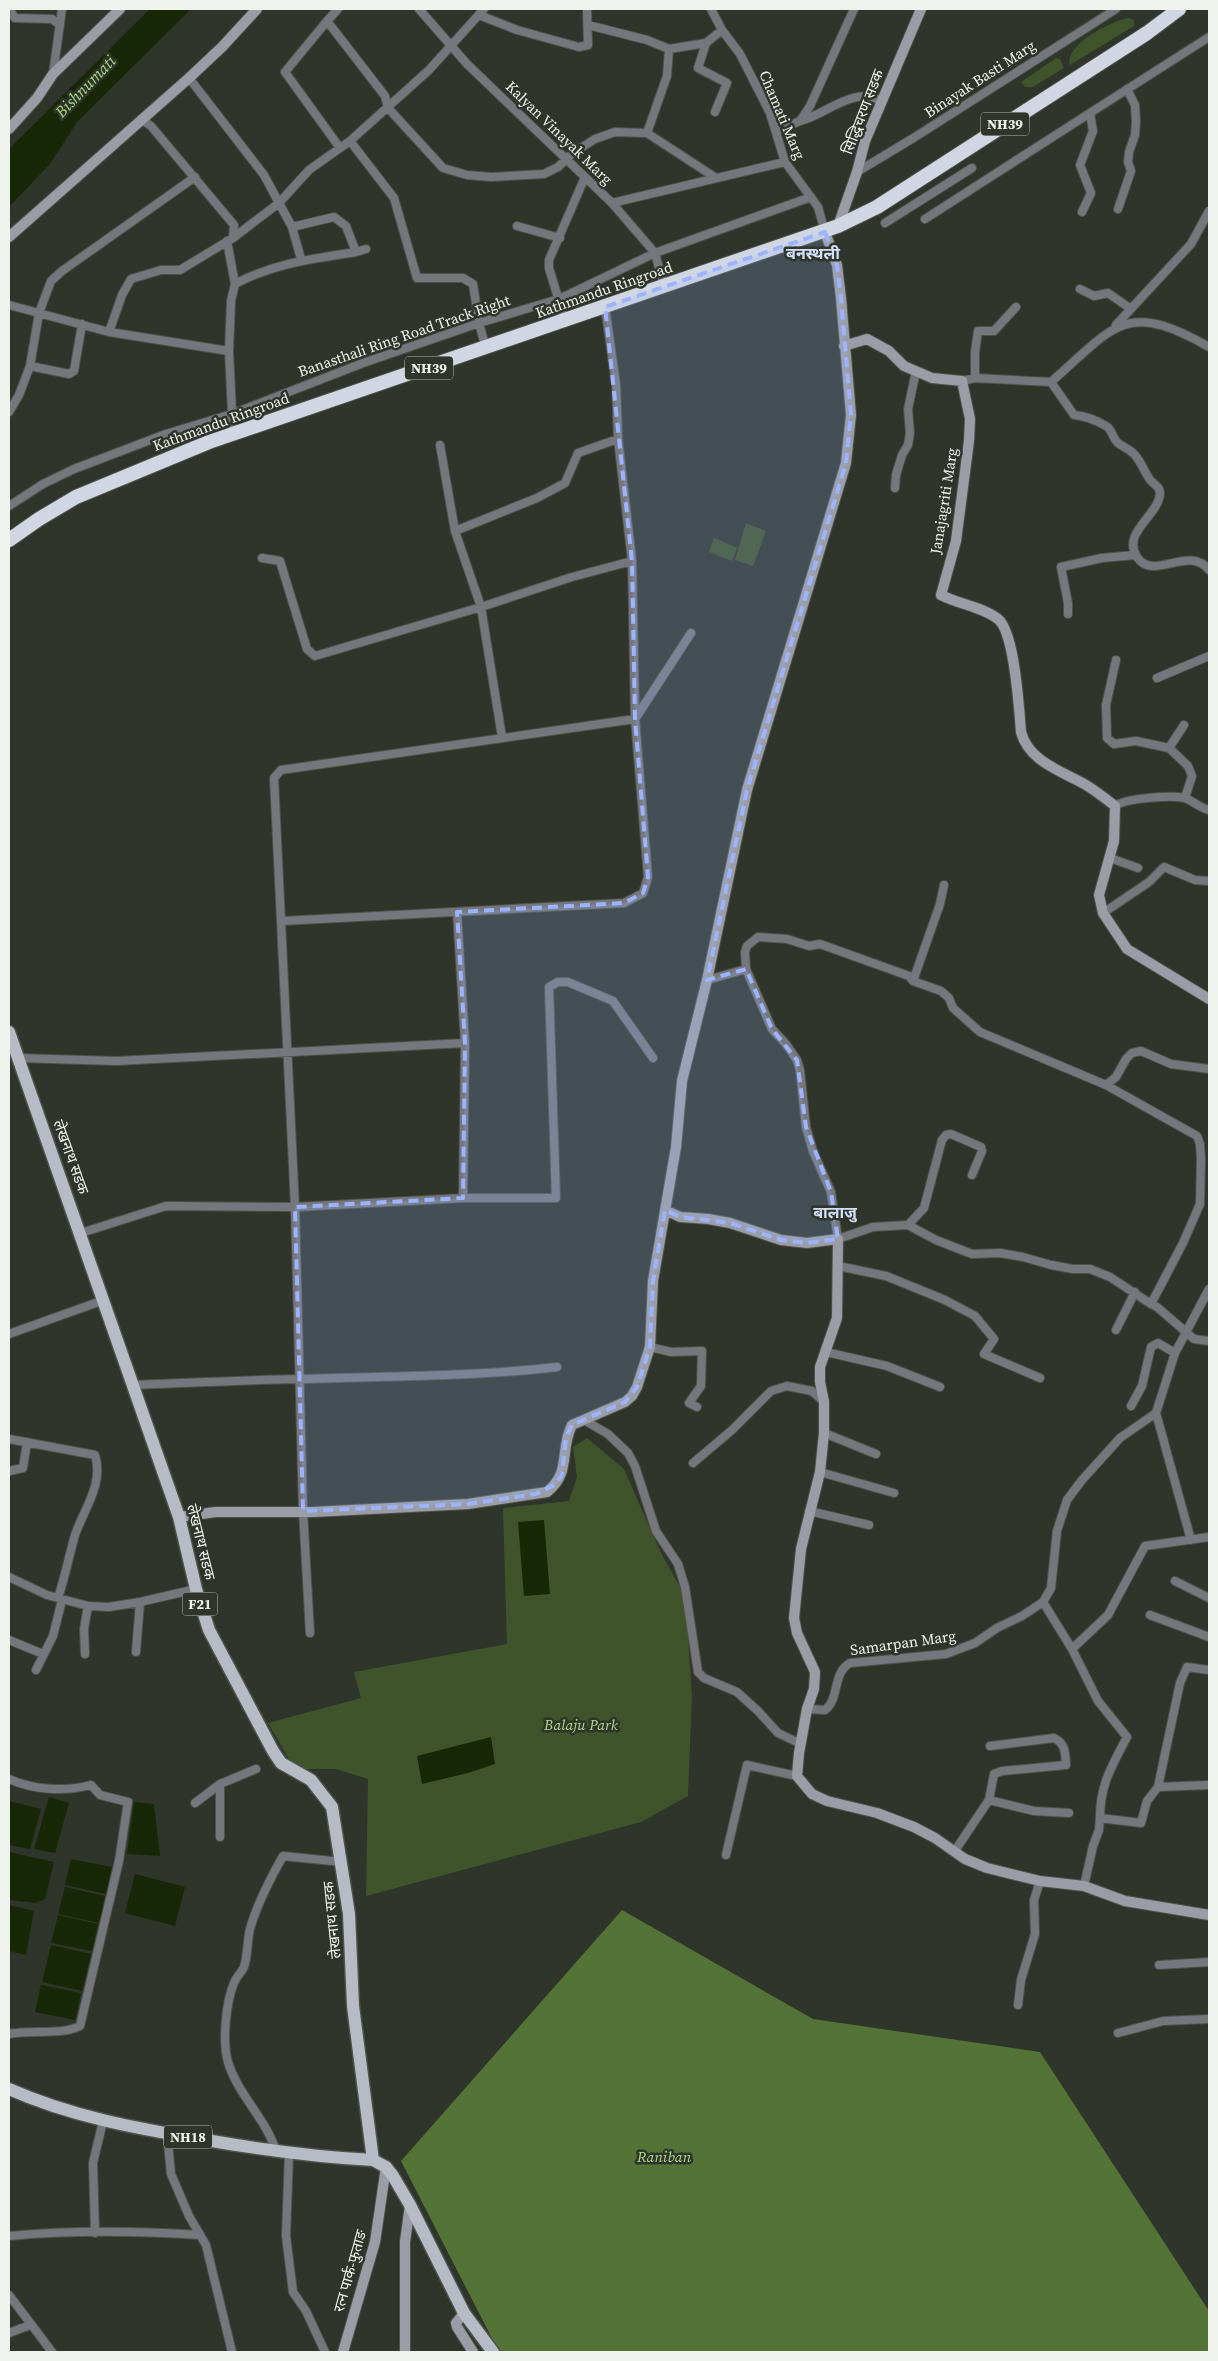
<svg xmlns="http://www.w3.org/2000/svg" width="1218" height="2361" viewBox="0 0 1218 2361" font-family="'Source Serif 4','Noto Sans Devanagari',serif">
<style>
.green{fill:#3f542b}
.forest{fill:#547336}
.water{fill:#182807}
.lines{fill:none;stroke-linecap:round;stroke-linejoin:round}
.street-casing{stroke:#4e534a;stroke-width:10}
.secondary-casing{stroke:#4e534a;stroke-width:12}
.primary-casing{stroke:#4e534a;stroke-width:15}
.highway-casing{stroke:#4e534a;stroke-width:16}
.street{stroke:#75777d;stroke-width:8}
.secondary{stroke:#9b9da6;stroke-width:10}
.primary{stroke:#b7bbc6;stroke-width:12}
.highway{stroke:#d1d6e3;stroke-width:14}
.marked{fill:#9db4fd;fill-opacity:0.2;stroke:#9db4fd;stroke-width:4;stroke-dasharray:10 6;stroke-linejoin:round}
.labels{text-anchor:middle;stroke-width:5;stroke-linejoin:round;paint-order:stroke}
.shield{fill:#2f352b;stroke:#b6bab3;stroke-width:1}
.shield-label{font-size:14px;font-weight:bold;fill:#f0f3ed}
.street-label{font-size:15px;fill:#f0f3ed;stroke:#2f352b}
.park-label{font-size:15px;font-style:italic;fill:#aedc83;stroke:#2f352b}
.water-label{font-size:16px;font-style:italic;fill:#abd980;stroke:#2f352b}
.neighbourhood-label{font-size:16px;font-weight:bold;fill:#d5dffb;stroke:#2f352b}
</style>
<rect width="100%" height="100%" fill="#2f352b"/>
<!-- green -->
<path class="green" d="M 1128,18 L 1134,20 L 1134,26 L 1070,65 C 1064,44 1112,21 1128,18 Z
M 1056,58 L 1060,59 L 1064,68 L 1033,87 L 1025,87 L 1021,82 Z
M 746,523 L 766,531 L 753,566 L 735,560 Z
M 714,538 L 737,548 L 732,561 L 709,552 Z
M 587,1438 L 624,1469 L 660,1551 L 680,1587 L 687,1625 L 692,1696 L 688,1796 L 641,1822 L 366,1896 L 368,1779 L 336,1769 L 295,1769 L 268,1723 L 361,1698 L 354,1672 L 507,1644 L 503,1508 L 569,1501 L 577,1477 L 573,1447 Z"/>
<!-- forest -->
<path class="forest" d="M 622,1910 L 813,2019 L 1040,2052 L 1209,2311 L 1209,2352 L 499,2352 L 401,2161 Z"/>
<!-- water -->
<path class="water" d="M 150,9 L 191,9 L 77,122 L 50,164 L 9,207 L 9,149 Z
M 544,1520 L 550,1594 L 524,1596 L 518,1522 Z
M 491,1737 L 495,1764 L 468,1773 L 422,1784 L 417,1756 Z
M 49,1797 L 69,1803 L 55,1853 L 34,1849 Z
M 9,1801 L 41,1809 L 30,1849 L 9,1845 Z
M 134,1802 L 154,1804 L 160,1856 L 127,1854 Z
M 9,1852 L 54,1862 L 45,1899 L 36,1903 L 9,1900 Z
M 71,1859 L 112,1867 L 106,1894 L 65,1885 Z
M 135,1874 L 185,1887 L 175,1926 L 125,1913 Z
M 65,1887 L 105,1896 L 99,1923 L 58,1914 Z
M 9,1905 L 34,1911 L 26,1955 L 9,1951 Z
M 58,1915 L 98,1924 L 92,1951 L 51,1943 Z
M 51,1945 L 91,1954 L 82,1991 L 42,1982 Z
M 41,1985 L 81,1993 L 75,2020 L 35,2012 Z"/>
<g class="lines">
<defs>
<path id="street" d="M 9,9 L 15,18 L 52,19 L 60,25
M 338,9 L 327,21 L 385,96 L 388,108 L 443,168 L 467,175 L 491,177 L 544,174 L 558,167 L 573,153 L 595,139 L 615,132 L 647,133 L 716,178
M 419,9 L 467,64 L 612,203 L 655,253 L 664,286
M 711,9 L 722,30 L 740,54 L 770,113 L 785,162 L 818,207 L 825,232
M 479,15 L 517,30 L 579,47 L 588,45 L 587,9
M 327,21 L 285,72 L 340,148
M 588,25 L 647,40 L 669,49 L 706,43 L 722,30
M 706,43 L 698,68 L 727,83 L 715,112
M 53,74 L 62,9
M 189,78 L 264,175 L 292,227 L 301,259
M 141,119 L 151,126 L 234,225 L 233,238
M 800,121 C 826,115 855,84 882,102
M 776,131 L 800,121 L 810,106 L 854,9
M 647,133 L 667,76 L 669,49
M 350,141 L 394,198 L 417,278 L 463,278 L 473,284 L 479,323 L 486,349
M 857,172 L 915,137 L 1116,9
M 612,203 L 785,162
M 1118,209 L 1131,171 L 1128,162 L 1129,152 L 1135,135 L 1136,121 L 1135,105 L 1127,89
M 1082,212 L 1091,193 L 1080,165 L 1093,131 L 1090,113 L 1209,37
M 925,219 L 1090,113
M 885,223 L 972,168
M 517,226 L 560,238
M 292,227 L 334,217 L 346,226 L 356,252 L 366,249
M 227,241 L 235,284 L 231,301 L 229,351 L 233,433
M 235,284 C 274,263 312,259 356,252
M 1080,289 L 1094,296 L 1108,293 L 1131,309
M 9,305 L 109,332 L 229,351
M 565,321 L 549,268 L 549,260 L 585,177
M 1116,325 L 1191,244 L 1209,211
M 109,332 L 122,295 L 131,279 L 161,270 L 180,270 L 233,238 L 279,203 L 309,170 L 350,141 L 429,70 L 484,9
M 30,366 L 69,374 L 74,371 L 82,324
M 975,378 L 975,352 L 978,331 L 994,331 L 1016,307
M 962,381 L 975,378 L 1051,382 C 1115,326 1125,299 1209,347
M 1051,382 L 1074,415 C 1085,416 1096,420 1106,426 C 1112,429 1112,437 1117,442 C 1122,447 1130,449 1135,455 C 1142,463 1145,474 1151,481 C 1155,485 1160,487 1160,493 C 1159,516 1121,532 1137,557 C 1153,582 1189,544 1209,570
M 9,412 L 19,395 L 30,366 L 39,313 L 51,281 L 62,271 L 195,177
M 440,445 L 455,531 L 481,607 L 502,737
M 895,488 L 896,475 L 902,455 L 908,445 L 910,433 L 908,409 L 916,371
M 9,506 L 43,484 L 74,469 L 166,434 L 232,414 L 363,363 L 479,323 L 559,299 L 655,253 L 811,197
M 455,531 L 537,498 L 565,483 L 578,453 L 618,439
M 262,558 L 280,561 L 307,649 L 315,656 L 481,607 L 572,577 L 632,561
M 1068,614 L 1068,603 L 1061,567 L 1102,558 L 1135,555
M 1116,660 L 1106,705 L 1107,738 L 1114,744 L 1136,741 L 1169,748
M 1157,678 L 1209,656
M 1184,725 L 1169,748 L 1188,766 L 1192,776 L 1185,798
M 1115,806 C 1126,798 1171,795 1185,798 C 1193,801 1200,808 1209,810
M 1110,858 L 1138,868
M 457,912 L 465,1043 L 463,1198
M 1103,913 L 1149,882 L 1164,867 L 1195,880 L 1209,881
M 282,921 L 624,903 L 643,893 L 648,877 L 635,719 L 632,561 L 618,439 L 616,385 L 605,307
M 707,980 L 746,969
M 913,981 L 940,904 L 944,885
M 18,1058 L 116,1061 L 465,1043
M 1106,1085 L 1116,1077 L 1126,1059 L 1132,1053 L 1141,1051 L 1171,1064 L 1209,1069
M 908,1225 L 924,1208 L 942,1140 L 946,1135 L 951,1134 L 981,1147 L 982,1151 L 972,1175
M 81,1233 L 166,1206 L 295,1207 L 463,1198 L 556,1198 L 549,987 L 558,982 L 568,982 L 613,1001 L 653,1058
M 838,1266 L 886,1276 L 945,1300 L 975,1316 L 994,1339 L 984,1354 L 1040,1378
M 1151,1304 L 1183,1243 L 1200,1204 L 1201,1159 L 1200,1144 L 1197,1136 L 1106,1085 L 980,1032 L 953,1008 L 949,998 L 941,991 L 913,981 L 909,976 L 820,944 L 809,946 L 787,939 L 758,937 L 747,946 L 745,952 L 746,969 L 772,1029 L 786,1044 L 797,1060 L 800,1070 L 806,1127 L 813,1151 L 831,1192 L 838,1239 L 873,1227 L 908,1225 L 936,1240 L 972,1254 L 1000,1253 L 1023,1257 L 1051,1265 L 1073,1269 L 1090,1269 L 1110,1277 L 1151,1304 L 1157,1307 L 1194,1339 L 1209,1341
M 1116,1330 L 1135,1292
M 9,1334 L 104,1300
M 650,1347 L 671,1352 L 702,1351 L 701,1386 L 689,1403 L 697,1407
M 826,1352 L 887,1366 L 940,1387
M 134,1385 C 189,1383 245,1380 300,1379 C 386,1376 472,1377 557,1367
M 1131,1406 L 1142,1386 L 1151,1347 L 1158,1343 L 1175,1353
M 1156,1413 L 1191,1540
M 584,1420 L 608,1434 L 628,1453 L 635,1466 L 656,1531 L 678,1564 L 685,1587 L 698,1672 L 704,1678 L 737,1692 L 758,1711 L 778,1733 L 801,1744
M 824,1433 L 876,1454
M 9,1439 L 95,1455 C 104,1484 84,1509 75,1535 C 69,1556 65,1577 58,1598
M 693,1463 L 732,1430 L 771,1391 L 787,1386 L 812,1391 L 824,1402
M 9,1471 L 23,1468 L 27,1442
M 820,1472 L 894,1493
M 809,1511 L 869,1525
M 9,1577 L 47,1595 L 88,1606
M 1175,1581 L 1209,1598
M 1043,1602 L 1072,1649 L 1098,1701 L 1127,1737 C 1112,1766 1100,1784 1100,1818
M 1150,1615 L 1209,1637
M 310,1633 L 303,1511 L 295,1207 L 274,778 L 281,770 L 635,719 L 691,633
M 9,1640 L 43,1654
M 1072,1649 L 1108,1615 L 1145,1546 L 1209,1537
M 136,1652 L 140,1602 L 196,1589
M 85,1654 L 84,1629 L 88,1606 L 109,1607 L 140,1602
M 36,1670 L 53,1636 L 62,1600
M 807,1709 L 825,1710 C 840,1699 832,1673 850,1663 L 946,1654 L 975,1643 L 997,1628 L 1022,1616 L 1043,1602 L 1051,1588 L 1057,1531 L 1067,1500 L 1082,1480 L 1120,1438 L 1156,1413 L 1175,1353 L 1209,1289
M 9,1779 C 34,1790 64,1792 91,1785 L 100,1795 L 128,1802 L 119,1861 L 80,2026 C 59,2036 31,2029 9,2034
M 1158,1787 L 1180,1683 L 1187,1667 L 1209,1670
M 989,1800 L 1034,1811 L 1069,1813
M 195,1803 L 220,1784
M 220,1837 L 220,1784 L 256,1769
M 954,1852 L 989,1800 L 994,1774 L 1002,1771 L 1066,1765 C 1065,1753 1066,1744 1054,1738 L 990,1746
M 726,1855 L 747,1765 L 797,1776
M 1084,1886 L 1093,1846 L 1099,1830 L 1100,1818 L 1141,1823 L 1147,1801 L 1158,1787 L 1209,1785
M 1159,1965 L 1209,1962
M 1018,2005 L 1021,1980 L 1035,1934 L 1034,1900 L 1040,1881
M 1118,2033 L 1163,2021 L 1209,2019
M 167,2133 L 171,2174 L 189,2216 L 206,2245 L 232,2352
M 276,2151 C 265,2117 238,2095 228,2062 C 222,2042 226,2002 234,1983 C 236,1977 242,1972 244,1967 C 248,1955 247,1941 250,1929 C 257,1904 270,1879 283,1856 L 342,1862
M 289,2153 L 286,2236 L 293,2292 L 306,2311 L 325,2352
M 95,2233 L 93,2163 L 103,2121
M 9,2236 C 71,2230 137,2231 200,2235
M 9,2295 L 52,2352
M 9,2333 L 30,2325"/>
<path id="secondary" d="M 9,129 L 37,98 L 53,74 L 120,9
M 838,226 L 857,172 L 865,141 L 921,9
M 9,237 L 189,78 L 222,47 L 257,9
M 844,346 L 867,339 L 889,351 L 904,366 L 932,378 L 962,381 L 970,419 L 969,441 L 956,541 L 941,595 C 958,604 983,607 998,619 C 1015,633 1019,709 1021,732 C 1029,762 1062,771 1086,785 C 1096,791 1106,799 1115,806 L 1114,841 L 1099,895 L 1103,913 L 1127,949 L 1209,999
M 665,1210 L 680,1217 L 708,1219 L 730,1223 L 781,1240 L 807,1243 L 838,1239 L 837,1318 L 820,1367 L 820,1382 L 824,1402 L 824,1433 L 820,1472 L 801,1549 L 794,1618 L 797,1633 L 815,1672 L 814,1689 L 807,1709 L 799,1753 L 797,1776 L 812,1794 L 827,1801 L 877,1813 L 914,1827 L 935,1838 L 965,1859 L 987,1868 L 1040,1881 L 1084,1886 L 1125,1901 L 1209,1915
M 179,1517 L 216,1512 L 313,1512 L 468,1504 L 547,1492 C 572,1472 559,1451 572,1425 L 625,1402 L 632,1396 L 637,1387 L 650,1347 L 653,1281 L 676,1147 L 682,1081 L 707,980 L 747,790 L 846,463 L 851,415 L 841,298 L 837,265 L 825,232
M 464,2313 L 456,2323 L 457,2327 L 473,2352
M 343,2352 L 375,2242 L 386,2167
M 405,2352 L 405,2242 L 410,2205"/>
<path id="primary" d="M 9,1032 L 179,1517 L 196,1589 L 209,1630 L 273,1751 L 281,1763 L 311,1780 L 332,1807 L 349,1914 L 353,2006 L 373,2160
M 9,2089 C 70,2116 134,2128 200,2139 C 257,2149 315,2157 373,2160 L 386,2167 L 393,2176 L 410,2205 L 464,2313 L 493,2352"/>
<path id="highway" d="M 9,540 L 39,519 L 76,497 L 209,442 L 838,226 L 877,207 L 1147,33 L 1179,9"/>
</defs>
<!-- street casing -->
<use href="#street" class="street-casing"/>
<!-- secondary casing -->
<use href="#secondary" class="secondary-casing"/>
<!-- primary casing -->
<use href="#primary" class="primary-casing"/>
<!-- highway casing -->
<use href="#highway" class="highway-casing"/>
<!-- street -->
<use href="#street" class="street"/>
<!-- secondary -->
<use href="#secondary" class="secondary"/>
<!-- primary -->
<use href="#primary" class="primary"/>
<!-- highway -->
<use href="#highway" class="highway"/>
</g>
<!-- marked area -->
<path class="marked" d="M 825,232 L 837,265 L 841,298 L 851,415 L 846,463 L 747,790 L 707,980 L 746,969 L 772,1029 L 797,1060 L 806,1127 L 831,1192 L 838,1239 L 807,1243 L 781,1240 L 730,1223 L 680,1217 L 665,1210 L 653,1281 L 650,1347 L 637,1387 L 625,1402 L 572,1425 L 566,1437 L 562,1475 L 556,1484 L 536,1494 L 468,1504 L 303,1511 L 295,1207 L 463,1198 L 465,1043 L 457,912 L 624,903 L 643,893 L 648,877 L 635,719 L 632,561 L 605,307 Z"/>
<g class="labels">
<!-- shield labels -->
<g class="shield">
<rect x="981" y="112.5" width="48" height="23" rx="4"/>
<rect x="405" y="356.5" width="48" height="23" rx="4"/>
<rect x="182.5" y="1592.5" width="35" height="23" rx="4"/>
<rect x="164" y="2125.5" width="48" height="23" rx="4"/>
</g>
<g class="shield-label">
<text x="1005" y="129">NH39</text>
<text x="429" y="373">NH39</text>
<text x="200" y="1609">F21</text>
<text x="188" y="2142">NH18</text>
</g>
<!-- street labels -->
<g class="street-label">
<text transform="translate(980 79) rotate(-33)" y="5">Binayak Basti Marg</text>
<text transform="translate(863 112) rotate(-69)" y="5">सिद्धिचरण सडक</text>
<text transform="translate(782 115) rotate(67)" y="5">Chamati Marg</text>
<text transform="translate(559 133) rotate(44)" y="5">Kalyan Vinayak Marg</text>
<text transform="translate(604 290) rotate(-19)" y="5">Kathmandu Ringroad</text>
<text transform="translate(404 336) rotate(-19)" y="5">Banasthali Ring Road Track Right</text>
<text transform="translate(221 422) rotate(-20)" y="5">Kathmandu Ringroad</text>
<text transform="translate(944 501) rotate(-81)" y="5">Janajagriti Marg</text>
<text transform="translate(71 1157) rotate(70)" y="5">लेखनाथ सडक</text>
<text transform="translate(201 1542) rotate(76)" y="5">लेखनाथ सडक</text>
<text transform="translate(903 1643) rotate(-8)" y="5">Samarpan Marg</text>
<text transform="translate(332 1920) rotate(-96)" y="5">लेखनाथ सडक</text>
<text transform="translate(350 2271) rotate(-74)" y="5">रत्न पार्क-फुताङ</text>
</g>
<!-- park labels -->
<g class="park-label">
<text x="581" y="1730">Balaju Park</text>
<text x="664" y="2162">Raniban</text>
</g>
<!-- water labels -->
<g class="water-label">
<text transform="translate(85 86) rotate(-46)" y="6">Bishnumati</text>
</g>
<!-- neighbourhood labels -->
<g class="neighbourhood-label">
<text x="813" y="259">बनस्थली</text>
<text x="835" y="1218">बालाजु</text>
</g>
</g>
<!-- border -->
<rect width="1218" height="2361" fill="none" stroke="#f0f3ed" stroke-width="20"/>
</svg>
